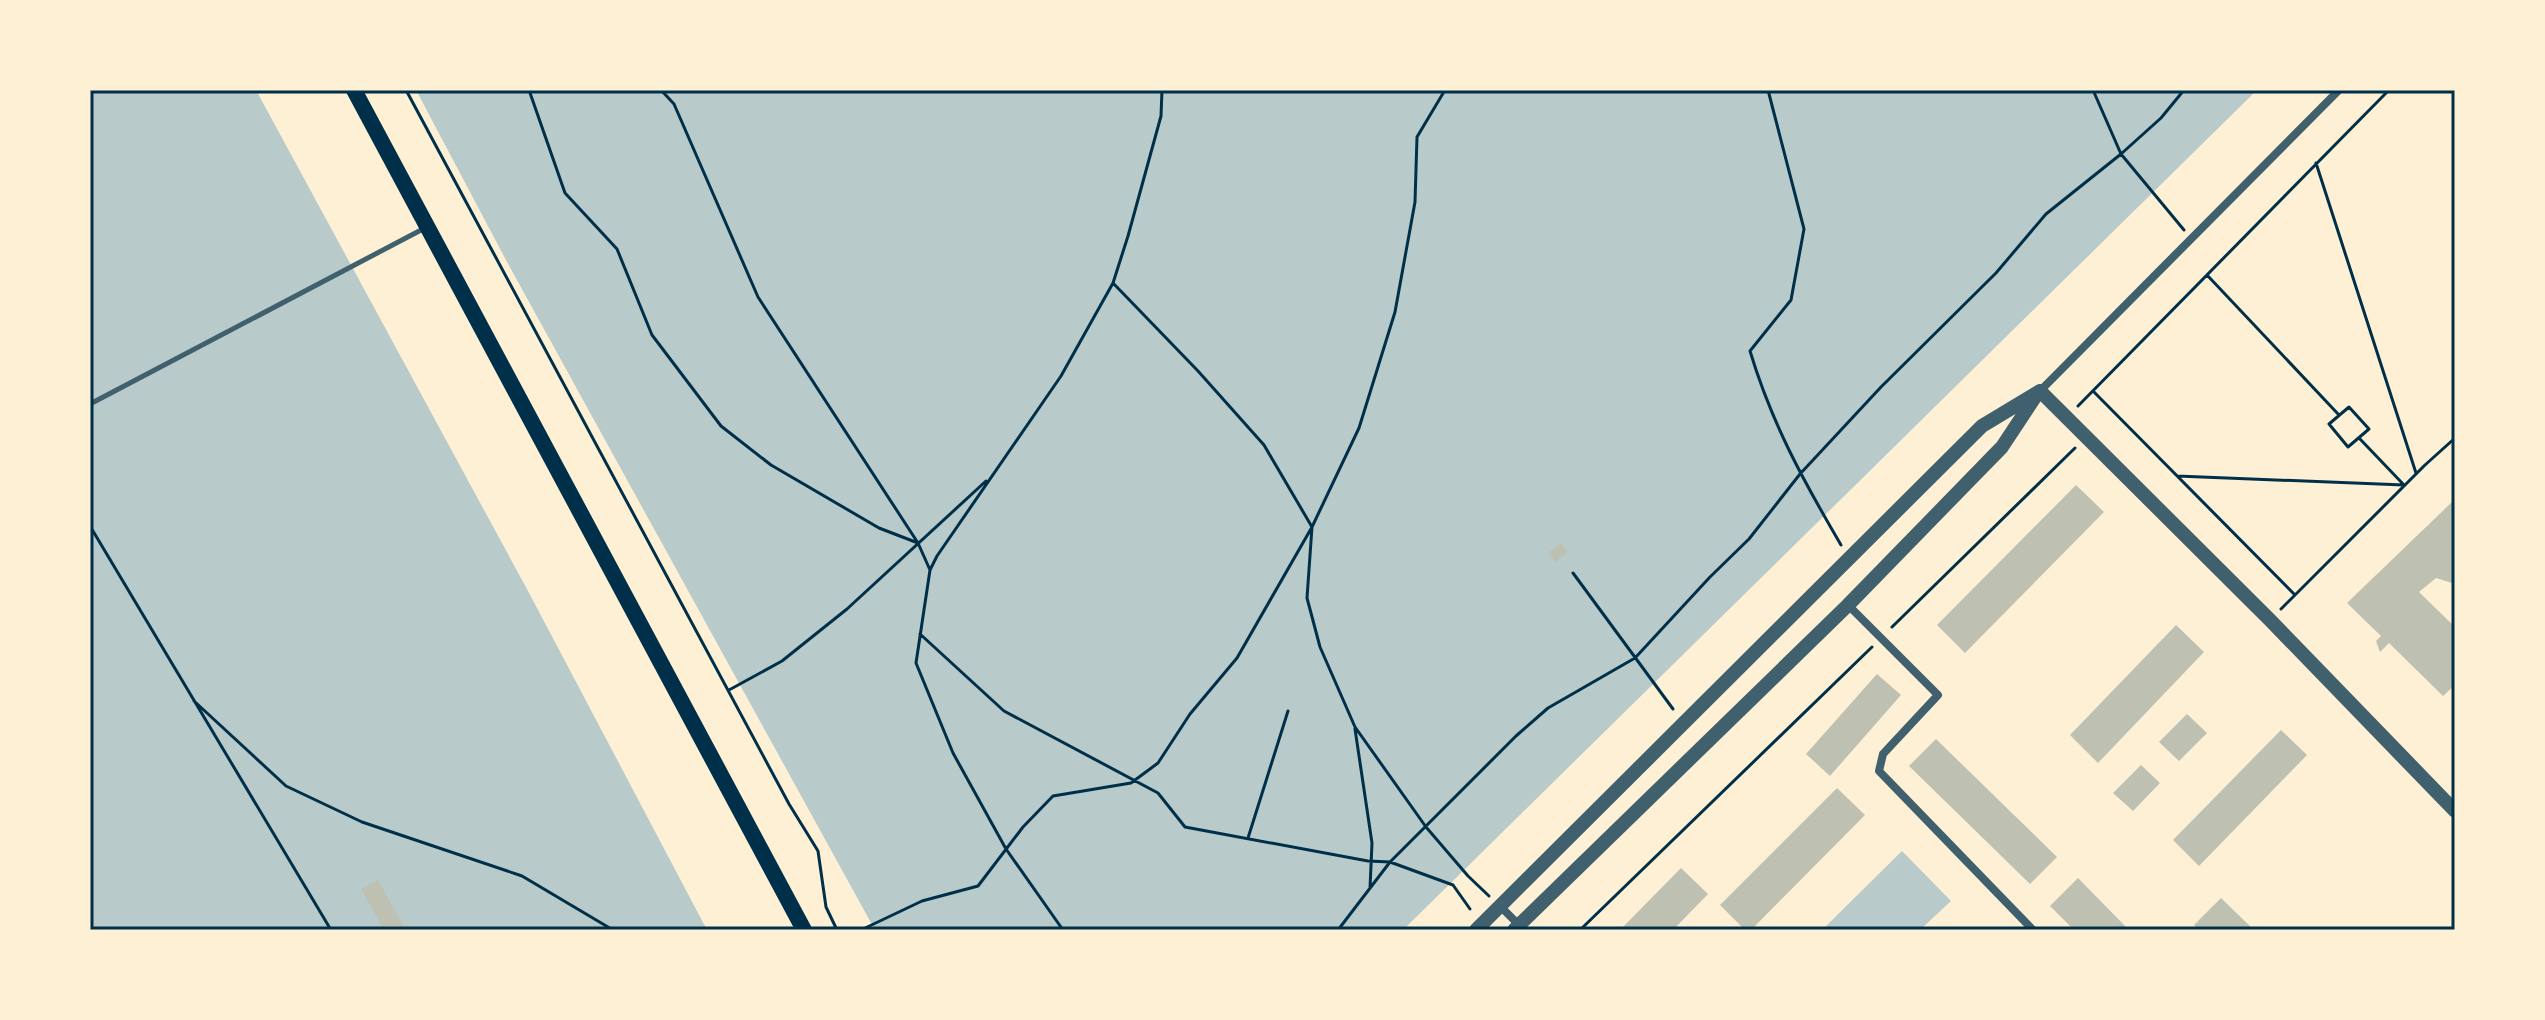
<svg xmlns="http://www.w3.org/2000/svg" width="2545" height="1020" viewBox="0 0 2545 1020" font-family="Bitter,serif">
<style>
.green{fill:#b9caca}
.building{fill:#bec0b2}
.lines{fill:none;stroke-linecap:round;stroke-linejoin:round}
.path{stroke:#003049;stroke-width:3}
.service{stroke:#3f606c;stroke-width:5}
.minor{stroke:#3f606c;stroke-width:8}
.tertiary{stroke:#3f606c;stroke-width:14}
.primary{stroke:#003049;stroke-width:16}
.neatline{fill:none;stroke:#003049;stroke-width:3}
</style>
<rect width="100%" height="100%" fill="#fdf0d5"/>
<!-- green -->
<path class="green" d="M 90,90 L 256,90 L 528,591 L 707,930 L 90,930 Z
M 416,90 L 2257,90 L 1403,930 L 875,930 L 507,262 Z
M 1902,851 L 1951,901 L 1920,930 L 1822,930 Z"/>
<!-- building -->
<path class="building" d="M 2076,485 L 2104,512 L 1965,653 L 1937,625 Z
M 2455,496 L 2455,584 L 2436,578 L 2419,592 L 2455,627 L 2455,685 L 2443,696 L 2389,643 L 2380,652 L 2376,641 L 2381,636 L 2347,603 L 2452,502 Z
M 1561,543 L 1568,552 L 1555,562 L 1548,553 Z
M 2176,625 L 2204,652 L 2098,763 L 2070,735 Z
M 1877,674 L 1901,695 L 1830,776 L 1806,754 Z
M 2187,714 L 2207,733 L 2179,761 L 2159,742 Z
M 2281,730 L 2307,755 L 2199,866 L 2173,840 Z
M 1936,739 L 2057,857 L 2030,884 L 1909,766 Z
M 2141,765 L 2160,783 L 2133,811 L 2113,793 Z
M 1837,788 L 1865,815 L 1751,930 L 1745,930 L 1720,905 Z
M 1681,868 L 1708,894 L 1673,930 L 1620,930 Z
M 2078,878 L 2129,930 L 2074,930 L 2050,906 Z
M 378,880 L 406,930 L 384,930 L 361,889 Z
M 2221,898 L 2254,930 L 2199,930 L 2194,925 Z"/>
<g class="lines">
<!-- path -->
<path class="path" d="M 406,90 L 789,804 L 818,851 L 826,907 L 837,930
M 529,90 L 565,193 L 617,249 L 652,335 L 721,426 L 771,465 L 879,528 L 918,543
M 661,90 L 674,104 L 758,297 L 918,543 L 930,570
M 1445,90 L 1417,137 L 1415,202 L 1395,312 L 1359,428 L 1312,527 L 1307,598 L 1320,647 L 1355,727 L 1426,827 L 1468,876 L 1489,896
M 1768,90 L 1804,229 L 1791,300 L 1750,351 C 1772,424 1803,480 1841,545
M 2093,90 L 2121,154 L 2184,230
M 2316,163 L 2416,473
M 2207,275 L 2339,415
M 2093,391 L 2295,595
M 2078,406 L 2389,90
M 2349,407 L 2369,429 L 2348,447 L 2329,424 Z
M 2360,439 L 2404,485
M 2177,476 L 2404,485
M 90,526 L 331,930
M 1573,573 L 1673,709
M 2281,609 L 2425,465 L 2455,438
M 1892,627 L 2075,448
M 920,634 L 1004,711 L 1158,793 L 1185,827 L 1368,861 L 1390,862 L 1453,885 L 1470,909
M 729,690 L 782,661 L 847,609 L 986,481
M 194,701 L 286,786 L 362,822 L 522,876 L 613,930
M 1355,729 L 1372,843 L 1370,888
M 1248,838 L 1288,711
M 861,930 L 922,901 L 978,886 L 1023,827 L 1053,796 L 1131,783 L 1158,763 L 1190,714 L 1237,658 L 1312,527 L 1264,445 L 1198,371 L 1113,283
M 1063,930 L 1006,849 L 953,753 L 916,663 L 930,570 L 937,556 L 1061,376 L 1113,283 L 1128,236 L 1161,116 L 1162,90
M 1338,930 L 1390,862 L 1516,736 L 1548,708 L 1635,658 L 1710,577 L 1749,539 L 1800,474 L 1881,387 L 1996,273 L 2046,214 L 2121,154 L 2161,118 L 2184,90
M 1580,930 L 1872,647"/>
<!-- service -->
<path class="service" d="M 90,404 L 423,229"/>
<!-- minor -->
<path class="minor" d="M 2040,391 L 2339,90
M 1848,605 L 1938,695 L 1883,754 L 1879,771 L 2033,930
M 1500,906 L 1522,928"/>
<!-- tertiary -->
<path class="tertiary" d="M 2040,391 L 2270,620 L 2455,811
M 1476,930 L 1982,426 L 2040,391
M 1514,930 L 1848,605 L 2002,447 L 2037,394"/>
<!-- primary -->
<path class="primary" d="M 354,90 L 804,930"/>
</g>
<!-- border -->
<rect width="2545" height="1020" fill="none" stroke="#fdf0d5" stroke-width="184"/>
<rect x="92" y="92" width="2361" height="836" class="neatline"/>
</svg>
